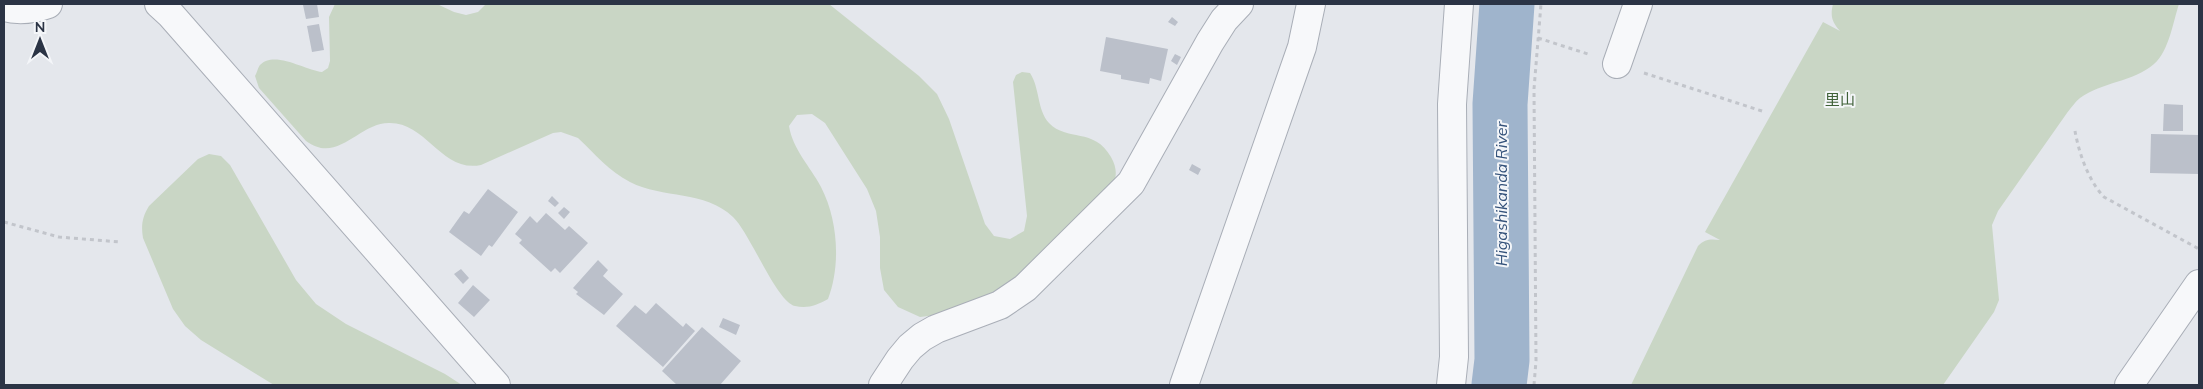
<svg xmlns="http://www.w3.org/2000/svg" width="2203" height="389" viewBox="0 0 2203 389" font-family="Mulish,'Noto Sans JP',sans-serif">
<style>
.green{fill:#c9d6c5}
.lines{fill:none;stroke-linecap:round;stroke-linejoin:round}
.river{stroke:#9fb4cc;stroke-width:55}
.building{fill:#bbc0ca}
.minor-casing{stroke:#a9aeb7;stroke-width:30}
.path{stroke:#c2c5cb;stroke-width:3;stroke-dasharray:4 4;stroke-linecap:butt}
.minor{stroke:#f7f8fa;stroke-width:28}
.labels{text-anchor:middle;stroke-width:4;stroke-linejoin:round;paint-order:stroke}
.park-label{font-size:15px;fill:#3f6138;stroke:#f4f6f9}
.water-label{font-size:16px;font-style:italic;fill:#34527a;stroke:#f4f6f9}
</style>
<rect width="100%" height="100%" fill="#e4e7ec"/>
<!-- green -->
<path class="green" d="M 335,4 L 437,4 L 454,12 L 466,15 L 478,12 L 486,4 L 829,4 L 919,76 L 937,94 L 949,119 L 985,224 L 994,236 L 1010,239 L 1024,231 L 1027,216 L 1013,82 L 1016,75 L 1022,72 L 1030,73 C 1040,88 1037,110 1049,123 C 1067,142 1094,127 1111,157 C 1117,168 1117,175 1113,186 L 1018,279 L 994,295 L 945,314 L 920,317 L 898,307 L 884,290 L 880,268 L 880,237 L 876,211 L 867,189 L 825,123 L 812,114 L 797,115 L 789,126 C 793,150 810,166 821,187 C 838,220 841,265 828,299 C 817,305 808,309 795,306 C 776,301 750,233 733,217 C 705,190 663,199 630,182 C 610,172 594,153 578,138 L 561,132 L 553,133 L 481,165 C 442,173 427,123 390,123 C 359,122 338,165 306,141 L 259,88 L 255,76 C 257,73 258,67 260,65 C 274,50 305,70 322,72 L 328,68 L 330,61 L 329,17 Z
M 1833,4 L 2179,4 C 2173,22 2169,51 2154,64 C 2133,82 2102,82 2080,98 C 2075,102 2071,108 2067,113 L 1998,211 L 1992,225 L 1999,300 L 1994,312 L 1943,385 L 1631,385 L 1698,246 C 1705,239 1710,239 1720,240 L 1705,232 L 1823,22 L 1840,31 C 1832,22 1830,16 1833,4 Z
M 209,154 L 221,156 L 230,165 L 296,280 L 316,304 L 346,324 L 445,374 L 462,385 L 274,385 L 201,340 L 185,326 L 173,309 L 143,238 C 141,226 142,217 149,206 L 198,159 Z"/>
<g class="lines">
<!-- river -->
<path class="river" d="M 1499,385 L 1502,360 L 1500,104 L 1507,4"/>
</g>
<!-- building -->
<path class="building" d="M 313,4 L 317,4 L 319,17 L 306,19 L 303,5 Z
M 1172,17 L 1178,22 L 1175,26 L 1168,22 Z
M 319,24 L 324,50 L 312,52 L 307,26 Z
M 1106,37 L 1168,49 L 1161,81 L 1150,78 L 1149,84 L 1121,79 L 1121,75 L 1100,71 Z
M 1175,54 L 1181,57 L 1177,65 L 1171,61 Z
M 2164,104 L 2183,105 L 2183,131 L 2163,131 Z
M 2151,134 L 2199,135 L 2199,174 L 2150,173 Z
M 1192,164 L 1201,169 L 1198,175 L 1189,170 Z
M 488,189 L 518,212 L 492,247 L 489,245 L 481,256 L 449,232 L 464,211 L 469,214 Z
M 552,196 L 559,203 L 555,207 L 548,201 Z
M 564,207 L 570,212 L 564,219 L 558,213 Z
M 546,213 L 565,230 L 569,226 L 588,243 L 560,273 L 555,268 L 551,272 L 519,243 L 522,240 L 515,234 L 530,216 L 537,223 Z
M 598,260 L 608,270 L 603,276 L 623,294 L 604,315 L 576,294 L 578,292 L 573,288 Z
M 461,269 L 469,278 L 463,284 L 454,274 Z
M 473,285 L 490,300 L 474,317 L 458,303 Z
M 656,303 L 683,327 L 686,323 L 695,331 L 663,367 L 616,326 L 635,305 L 646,314 Z
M 723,318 L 740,325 L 736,335 L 719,327 Z
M 702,327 L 741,361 L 720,385 L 677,385 L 662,371 Z"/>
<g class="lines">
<defs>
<path id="minor" d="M 159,4 L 171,15 L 496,385
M 4,7 C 19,11 34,9 48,4
M 1617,64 L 1638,4
M 883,385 L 900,359 L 910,347 L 922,337 L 936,329 L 1000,305 L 1025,288 L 1131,183 L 1210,42 L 1224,20 L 1239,4
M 1184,385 L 1302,47 L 1311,4
M 1451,385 L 1454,357 L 1452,104 L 1459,4
M 2129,385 L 2199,284"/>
</defs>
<!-- minor casing -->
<use href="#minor" class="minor-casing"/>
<!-- path -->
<path class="path" d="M 1538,38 L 1591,55
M 1644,73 L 1765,112
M 2075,131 C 2079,153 2088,180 2104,197 L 2199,249
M 4,222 L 59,237 L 120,242
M 1534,385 L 1536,361 L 1534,89 L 1541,4"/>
<!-- minor -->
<use href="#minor" class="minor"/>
</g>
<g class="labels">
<!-- park labels -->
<g class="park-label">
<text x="1840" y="105">里山</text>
</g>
<!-- water labels -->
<g class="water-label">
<text transform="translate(1501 194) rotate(-90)" y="6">Higashikanda River</text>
</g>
</g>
<!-- border -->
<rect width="2203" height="389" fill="none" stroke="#2b3445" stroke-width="10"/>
<!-- north arrow -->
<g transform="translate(40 40)" stroke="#f4f6f9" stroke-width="4" paint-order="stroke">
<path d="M0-4L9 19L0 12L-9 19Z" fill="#2b3445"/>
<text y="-8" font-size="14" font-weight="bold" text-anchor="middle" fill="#2b3445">N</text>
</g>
</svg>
